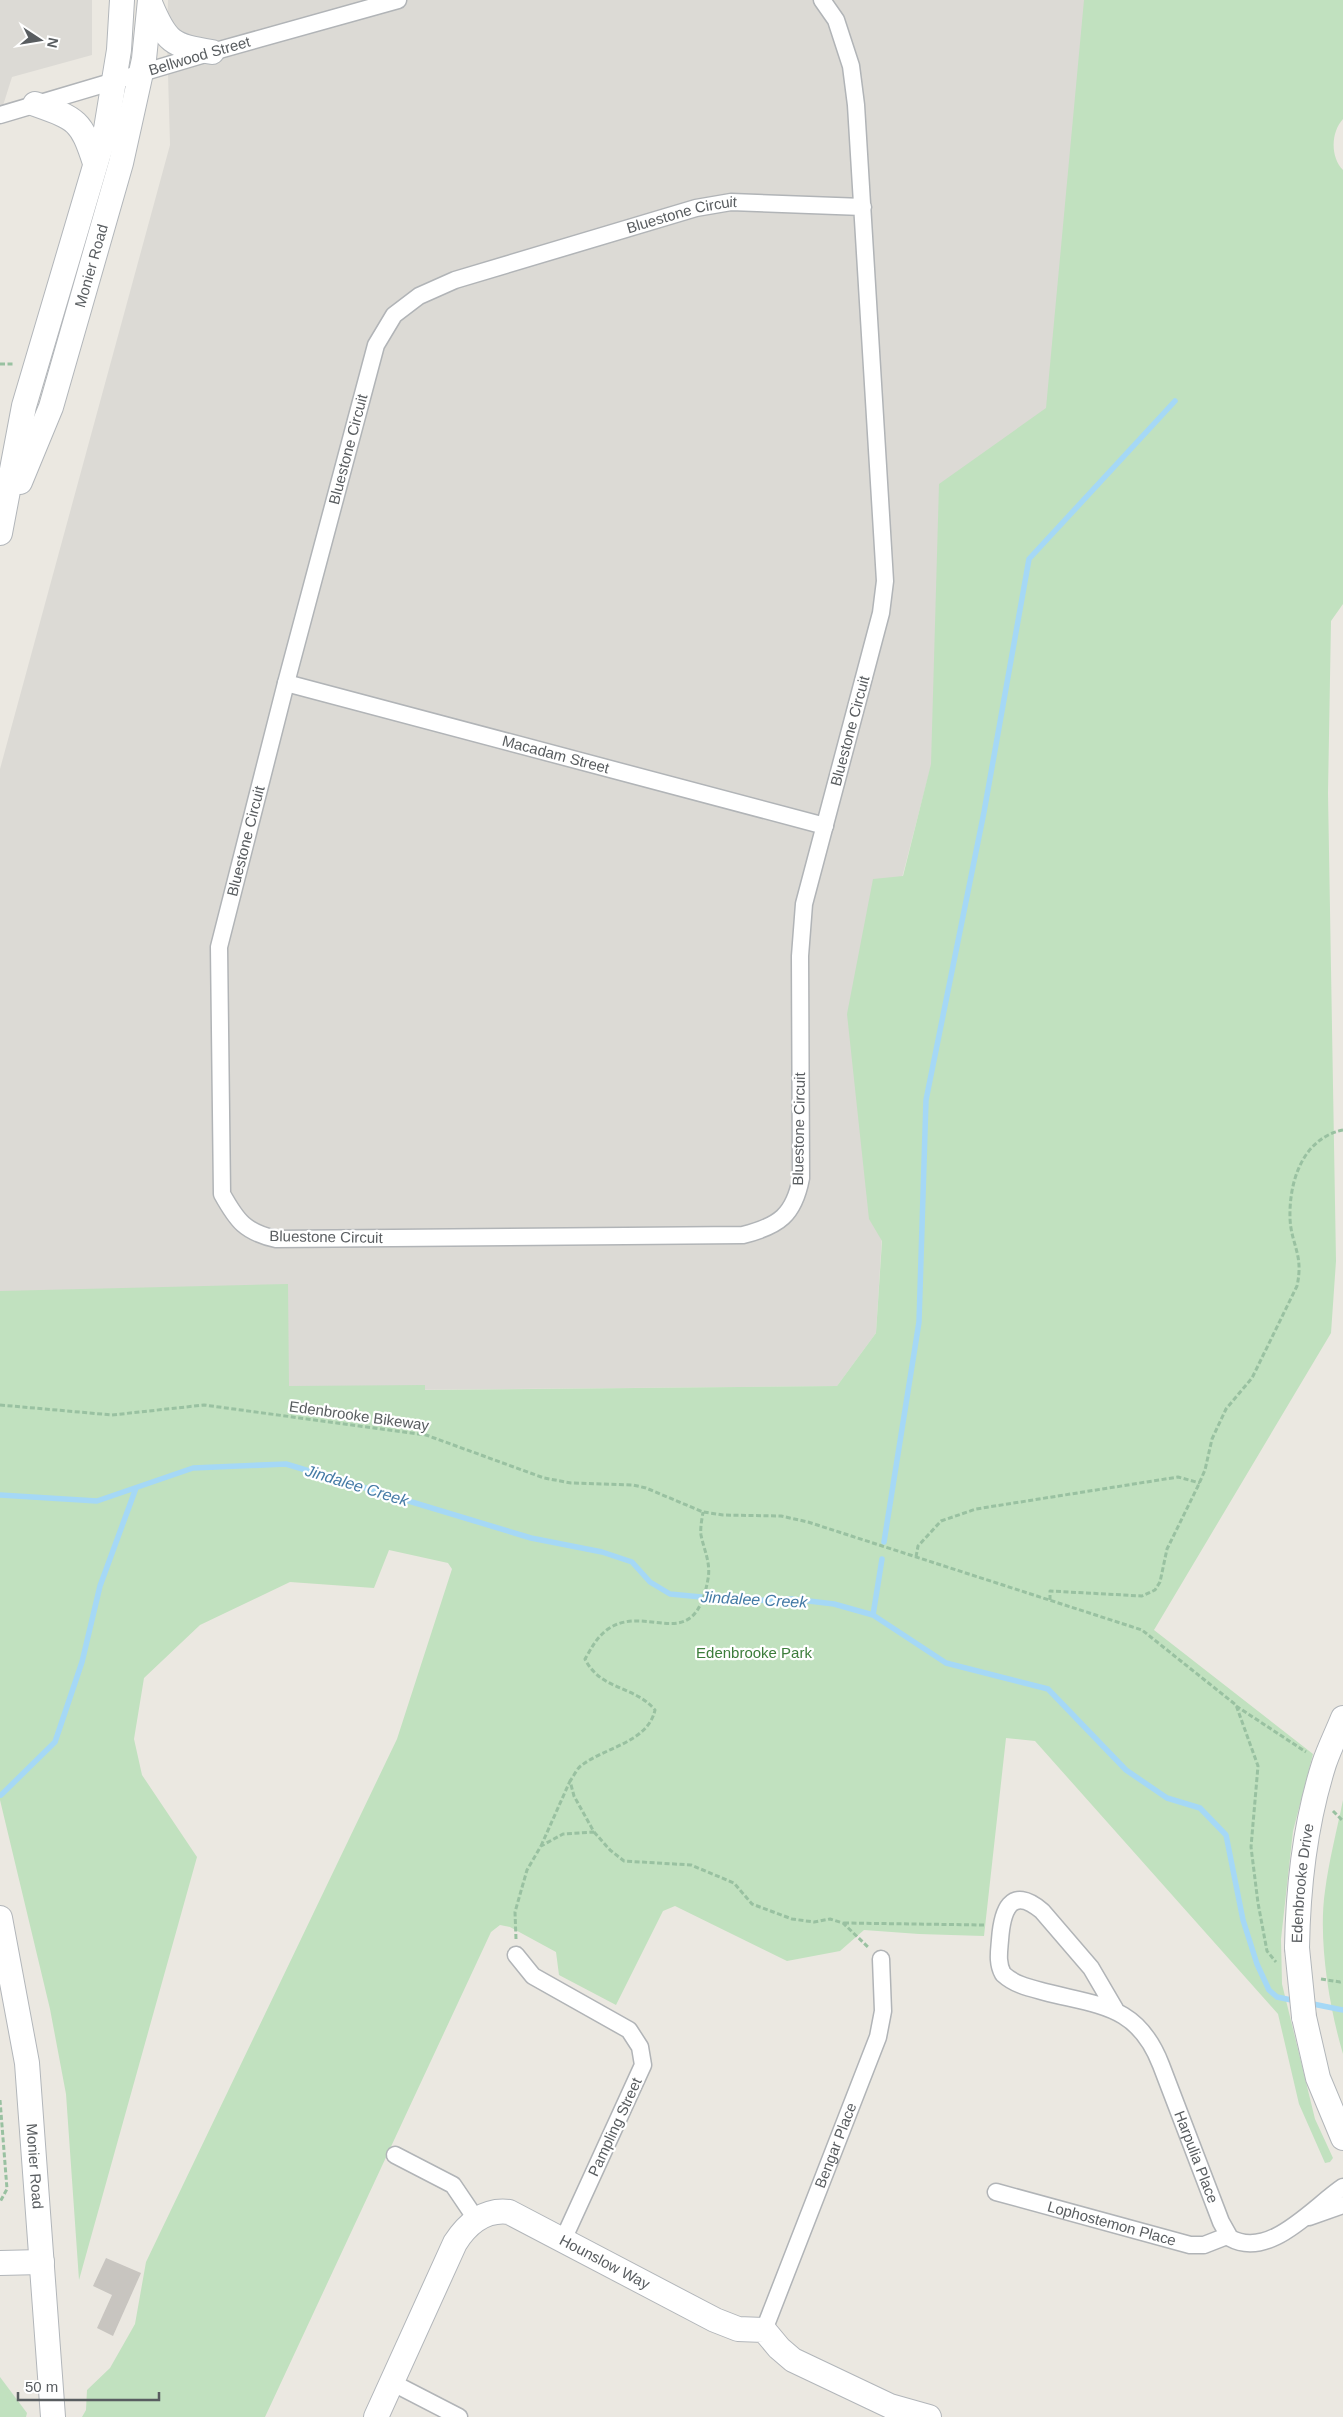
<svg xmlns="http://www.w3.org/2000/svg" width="1343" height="2417" viewBox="0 0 1343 2417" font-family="Arial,sans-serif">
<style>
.industrial{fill:#dcdad5}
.green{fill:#c1e1bf}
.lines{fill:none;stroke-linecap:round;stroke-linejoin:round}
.stream{stroke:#a5d8f6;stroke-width:5.5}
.building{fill:#c8c5c0}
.street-casing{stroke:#b1b4b7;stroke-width:19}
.secondary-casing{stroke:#b2b6ba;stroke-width:26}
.path{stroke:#99c1a1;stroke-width:3;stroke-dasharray:5 2.5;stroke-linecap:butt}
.street{stroke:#fff;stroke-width:16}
.secondary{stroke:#fff;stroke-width:24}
.secondary-bridge-casing{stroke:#b2b6ba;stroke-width:26;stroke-linecap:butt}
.secondary-bridge{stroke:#fff;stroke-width:24}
.labels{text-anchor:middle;stroke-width:4.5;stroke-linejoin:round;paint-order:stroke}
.street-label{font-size:15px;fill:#595d60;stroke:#fff}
.park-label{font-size:15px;fill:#3c7d3b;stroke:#fff}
.water-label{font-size:16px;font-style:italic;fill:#457ba6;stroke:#fff}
</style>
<rect width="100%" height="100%" fill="#ebe8e1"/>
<!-- industrial -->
<path class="industrial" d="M 0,0 L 92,0 L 92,55 L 12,77 L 0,115 Z
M 168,0 L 1101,0 L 1054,425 L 938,739 L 896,901 L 886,1172 L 876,1333 L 837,1386 L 289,1391 L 0,1291 L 0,769 L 170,145 L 167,38 Z"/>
<!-- green -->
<path class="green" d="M 1084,0 L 1343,0 L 1343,119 C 1331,132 1330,157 1343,170 L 1343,604 L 1331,621 L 1328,793 L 1336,1261 L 1331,1333 L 1154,1630 L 1313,1754 L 1293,1831 L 1281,1939 L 1282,1984 L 1315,2119 L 1333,2158 L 1330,2162 L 1325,2163 L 1299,2104 L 1278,2014 L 1035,1741 L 1006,1738 L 984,1936 L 919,1934 L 864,1930 L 840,1951 L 787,1961 L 675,1906 L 663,1911 L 616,2005 L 559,1975 L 556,1952 L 510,1927 L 500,1925 L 491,1932 L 265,2417 L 82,2417 L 86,2410 L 87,2390 L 110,2368 L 135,2324 L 146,2262 L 397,1739 L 452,1569 L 448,1563 L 389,1550 L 374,1588 L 290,1582 L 200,1625 L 144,1678 L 134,1739 L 142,1775 L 197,1857 L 79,2280 L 66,2094 L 50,2009 L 0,1800 L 0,1291 L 288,1284 L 289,1386 L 425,1385 L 425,1390 L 837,1386 L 876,1333 L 882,1241 L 869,1219 L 847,1014 L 873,879 L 903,876 L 931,764 L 939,484 L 1046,408 Z
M 1343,1800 L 1343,2054 C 1329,2007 1318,1939 1325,1891 C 1329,1860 1337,1830 1343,1800 Z
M 0,2377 L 27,2413 L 26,2417 L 0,2417 Z"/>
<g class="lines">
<!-- stream -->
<path class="stream" d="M 0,1495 L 97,1501 L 193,1468 L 286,1464 L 531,1538 L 602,1552 L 632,1562 L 650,1582 L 670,1594 L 743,1601 L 792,1599 L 834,1604 L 873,1615 L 946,1663 L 1048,1689 L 1126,1770 L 1167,1798 L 1200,1808 L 1226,1835 L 1243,1920 L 1257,1964 L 1269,1990 L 1277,1997 L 1296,2001
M 884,1542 L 919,1322 L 926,1100 L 984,812 L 1029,559 L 1175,401
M 873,1615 L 882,1559
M 1,1795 L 55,1742 L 82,1662 L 100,1586 L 136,1488
M 1308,2003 L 1343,2010"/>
</g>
<!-- building -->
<path class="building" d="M 106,2258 L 141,2273 L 113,2336 L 97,2328 L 112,2295 L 93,2286 Z"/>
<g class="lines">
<defs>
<g id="street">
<path id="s1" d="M 822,0 L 836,20 L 851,66 L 856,105 L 885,581 L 881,613 L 804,904 L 800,956 L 801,1178 C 794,1215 779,1226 743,1235 L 276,1239 C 245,1232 237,1221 222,1194 L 219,947 L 286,683 L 376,345 L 394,315 L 419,296 L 455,280 L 696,208 L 731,202 L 863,207"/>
<path id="s2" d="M 0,115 L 212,52 L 398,0"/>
<path id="s3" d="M 286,683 L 825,826"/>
<path d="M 516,1955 L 533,1976 L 629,2030 L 640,2047 L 643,2065 L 563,2240"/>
<path id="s4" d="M 1115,2009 L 1091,1968 L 1042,1911 C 1010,1884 1002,1912 1000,1940 C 999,1952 997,1963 1003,1974 C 1015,1985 1030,1988 1045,1992 C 1100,2006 1138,2005 1161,2065 L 1221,2222 L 1230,2238 C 1270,2260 1313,2207 1343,2187"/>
<path d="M 395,2155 L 453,2185 L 476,2219"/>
<path id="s5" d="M 996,2192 L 1190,2245 L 1204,2245 L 1227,2236"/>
<path d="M 1309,2217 L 1343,2205"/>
<path id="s6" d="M 764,2330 L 878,2037 L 883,2011 L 881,1959"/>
<path d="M 393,2383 L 459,2417"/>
</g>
<g id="secondary">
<path d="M 150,3 C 166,42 172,46 212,52"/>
<path d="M 35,104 C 77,119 81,120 95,163"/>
<path id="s7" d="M 20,482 L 51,407 L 121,163 L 144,59 L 150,0"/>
<path d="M 0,533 L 24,406 L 106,129 L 119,50 L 122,0"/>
<path id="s8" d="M 0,1918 L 27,2063 L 53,2417"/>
<path id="s9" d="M 1297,1948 C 1298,1886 1305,1824 1324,1764 C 1329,1749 1337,1733 1343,1718"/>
<path d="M 1304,2017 L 1318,2078 L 1343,2138"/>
<path d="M 0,2263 L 42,2262"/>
<path id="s10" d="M 376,2417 L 455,2243 C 467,2224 485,2209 509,2212 L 715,2320 L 738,2329 L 764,2330 L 779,2348 L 793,2360 L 890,2406 L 929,2417"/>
</g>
</defs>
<!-- street casing -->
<use href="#street" class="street-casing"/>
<!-- secondary casing -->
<use href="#secondary" class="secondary-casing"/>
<!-- path -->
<path class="path" d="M 0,364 L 15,364
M 0,1405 L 112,1415 L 204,1405 L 426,1435 L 544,1478 L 571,1483 L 633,1485 L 646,1488 L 703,1512 L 723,1515 L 781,1516 L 808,1522 L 1142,1630 L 1236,1705 L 1258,1766 L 1251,1847 L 1258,1903 L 1267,1951 L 1276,1962
M 916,1557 L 918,1546 L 941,1521 L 976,1509 L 1178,1477 L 1200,1483
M 1050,1600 L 1050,1591 L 1142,1596 L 1155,1590 L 1160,1582 L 1167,1549 L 1198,1486 L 1205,1470 L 1212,1439 L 1226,1409 L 1252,1378 L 1297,1286 C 1304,1254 1291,1245 1290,1218 C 1289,1181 1303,1138 1343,1130
M 1236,1706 L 1306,1752
M 1333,1811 L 1343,1821
M 594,1832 L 610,1850 L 624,1861 L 691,1865 L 734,1883 L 752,1904 L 792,1919 L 814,1922 L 830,1919 L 843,1923 L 869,1948
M 541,1846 L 570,1781
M 844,1923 L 985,1925
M 516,1939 L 515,1912 L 527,1870 L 541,1846 L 563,1834 L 594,1832 L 574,1796 L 570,1781 C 574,1776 577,1768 582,1765 C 606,1747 648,1742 655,1710 C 634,1685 601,1691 585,1659 C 592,1647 597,1637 608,1629 C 648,1602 694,1658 708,1579 C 711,1563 704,1550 701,1535 C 700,1528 702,1519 703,1512
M 1321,1979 L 1340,1982 L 1343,1981
M 0,2100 L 7,2189 L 0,2202"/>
<!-- street -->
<use href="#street" class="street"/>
<!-- secondary -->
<use href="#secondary" class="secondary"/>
<defs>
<path id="secondary-bridge" d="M 1297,1948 L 1304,2017"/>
</defs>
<!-- secondary-bridge casing -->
<use href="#secondary-bridge" class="secondary-bridge-casing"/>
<!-- secondary-bridge -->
<use href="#secondary-bridge" class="secondary-bridge"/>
</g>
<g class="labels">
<!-- street labels -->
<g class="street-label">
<text dy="5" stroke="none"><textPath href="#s2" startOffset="208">Bellwood Street</textPath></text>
<text dy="5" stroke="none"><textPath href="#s1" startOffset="3036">Bluestone Circuit</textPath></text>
<text dy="5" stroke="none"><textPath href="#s7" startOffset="228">Monier Road</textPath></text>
<text dy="5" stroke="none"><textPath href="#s1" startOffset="2586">Bluestone Circuit</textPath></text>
<text transform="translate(850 731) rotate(-75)" y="5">Bluestone Circuit</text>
<text dy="5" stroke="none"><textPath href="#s3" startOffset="279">Macadam Street</textPath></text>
<text dy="5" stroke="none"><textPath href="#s1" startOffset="2181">Bluestone Circuit</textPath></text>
<text transform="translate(799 1129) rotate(-89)" y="5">Bluestone Circuit</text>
<text transform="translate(326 1237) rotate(1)" y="5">Bluestone Circuit</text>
<text transform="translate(359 1416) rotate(8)" y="5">Edenbrooke Bikeway</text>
<text dy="5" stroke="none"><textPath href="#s9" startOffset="65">Edenbrooke Drive</textPath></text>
<text transform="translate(615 2127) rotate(-65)" y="5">Pampling Street</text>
<text dy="5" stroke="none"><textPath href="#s6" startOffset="198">Bengar Place</textPath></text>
<text dy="5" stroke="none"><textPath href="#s4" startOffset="521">Harpulia Place</textPath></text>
<text dy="5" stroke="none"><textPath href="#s8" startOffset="251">Monier Road</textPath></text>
<text dy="5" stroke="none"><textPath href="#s5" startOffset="120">Lophostemon Place</textPath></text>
<text dy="5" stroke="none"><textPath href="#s10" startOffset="365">Hounslow Way</textPath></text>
</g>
<!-- park labels -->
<g class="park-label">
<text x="754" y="1658">Edenbrooke Park</text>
</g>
<!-- water labels -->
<g class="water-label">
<text transform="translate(357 1485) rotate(17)" y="6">Jindalee Creek</text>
<text transform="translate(754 1599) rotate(3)" y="6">Jindalee Creek</text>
</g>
</g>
<!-- north arrow -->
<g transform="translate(40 40) rotate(102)" stroke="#ffffff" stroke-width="4" paint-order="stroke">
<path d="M0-4L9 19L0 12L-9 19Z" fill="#595d60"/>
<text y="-8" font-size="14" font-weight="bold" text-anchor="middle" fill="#595d60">N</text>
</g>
<!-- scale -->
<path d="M18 2392v8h141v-8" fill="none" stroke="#595d60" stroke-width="2.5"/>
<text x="25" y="2392" font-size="15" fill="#595d60" stroke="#ffffff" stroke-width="4" paint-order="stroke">50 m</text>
</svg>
